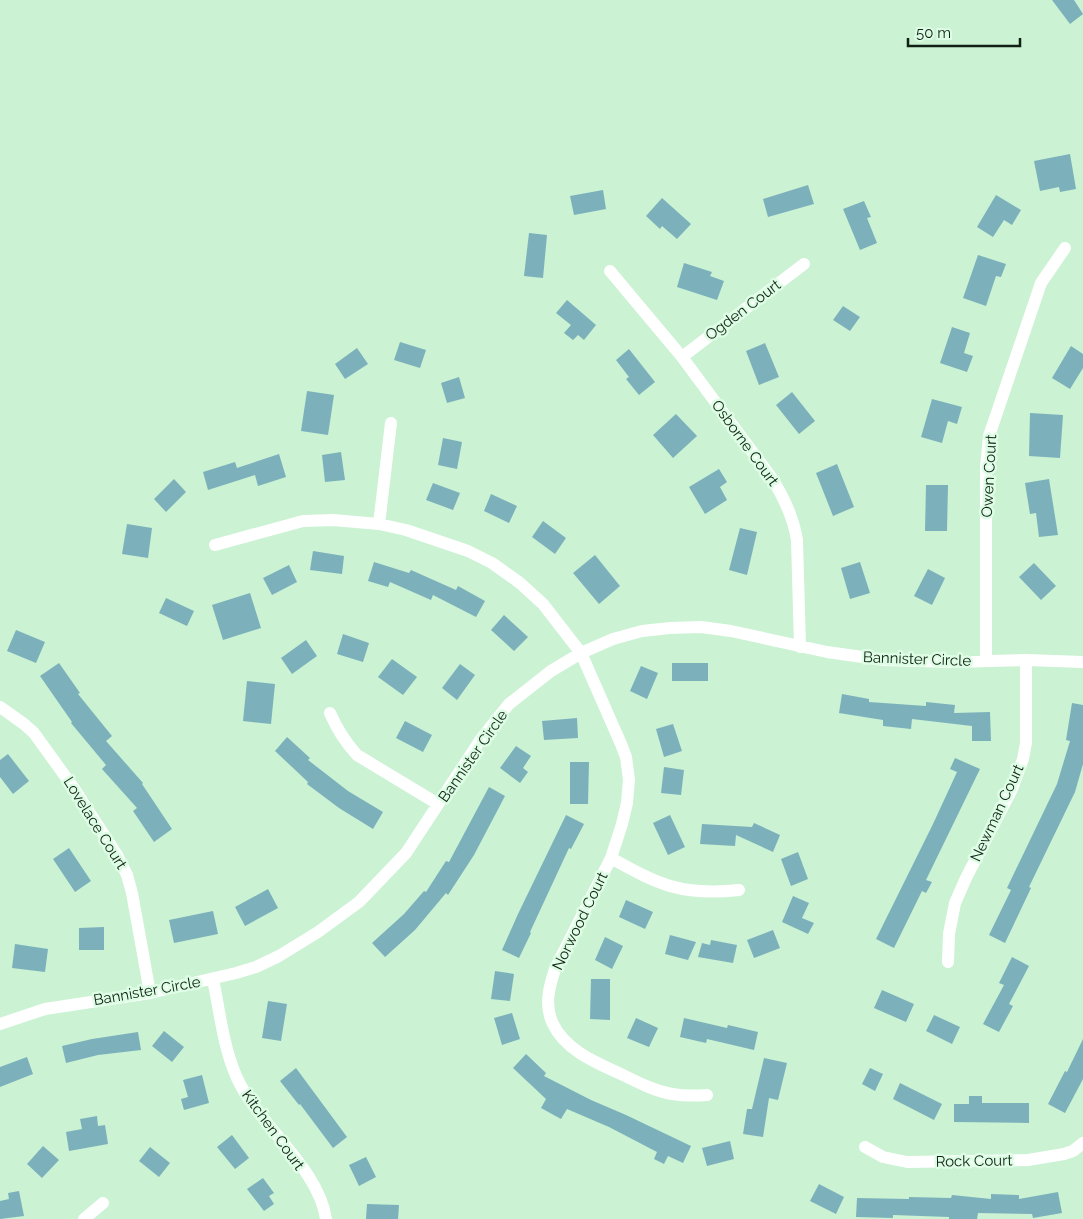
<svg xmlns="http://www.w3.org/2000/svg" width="1083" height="1219" viewBox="0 0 1083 1219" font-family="Raleway,sans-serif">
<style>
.building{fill:#7cb1bc}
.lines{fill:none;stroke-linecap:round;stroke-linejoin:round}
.minor{stroke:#fff;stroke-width:12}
.labels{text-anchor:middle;stroke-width:5;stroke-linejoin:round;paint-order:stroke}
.street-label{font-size:15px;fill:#112015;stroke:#ddfde4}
</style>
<rect width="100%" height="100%" fill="#caf2d3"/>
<!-- building -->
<path class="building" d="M 1052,0 L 1074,0 L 1083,14 L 1070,24 Z
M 1070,154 L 1076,189 L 1060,192 L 1059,187 L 1040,191 L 1034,161 Z
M 808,185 L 814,204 L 768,217 L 763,199 Z
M 603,190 L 606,209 L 574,215 L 570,196 Z
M 996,195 L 1021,210 L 1012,225 L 1004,220 L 993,237 L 977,227 Z
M 662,198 L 691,224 L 677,239 L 662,226 L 660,229 L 646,216 Z
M 864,201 L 871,217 L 867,218 L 877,243 L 860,250 L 843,209 Z
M 529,233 L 547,235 L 543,278 L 524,276 Z
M 978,255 L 1006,264 L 1001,277 L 996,276 L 986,306 L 963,298 Z
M 684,263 L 712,272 L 710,276 L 724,281 L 717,300 L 677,287 Z
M 567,300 L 596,325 L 584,340 L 578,335 L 573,340 L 564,333 L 571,325 L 556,313 Z
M 843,306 L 860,317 L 850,331 L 833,320 Z
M 952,327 L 970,333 L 964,353 L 973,356 L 967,372 L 940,363 Z
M 400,342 L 426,350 L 420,368 L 394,360 Z
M 765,343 L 779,377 L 759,385 L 746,351 Z
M 1071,346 L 1083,354 L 1083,368 L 1070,389 L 1052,378 Z
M 357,348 L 368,364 L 345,379 L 335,364 Z
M 629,349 L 655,382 L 639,395 L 626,379 L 629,377 L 616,360 Z
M 459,377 L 465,398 L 447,403 L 441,383 Z
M 307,391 L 334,395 L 328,435 L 301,431 Z
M 792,392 L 815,421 L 799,434 L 776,405 Z
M 932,399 L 962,407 L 957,424 L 948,421 L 942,443 L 921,437 Z
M 1030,413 L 1063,415 L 1060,458 L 1029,456 Z
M 676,414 L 697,436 L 673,458 L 653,435 Z
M 443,438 L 462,442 L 457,469 L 438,465 Z
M 341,452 L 345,480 L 325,482 L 322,455 Z
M 279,454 L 286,477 L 258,486 L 255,475 L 208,490 L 203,472 L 235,462 L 237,468 Z
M 837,464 L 854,507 L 833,516 L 816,473 Z
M 719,469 L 727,482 L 720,487 L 727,500 L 705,514 L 689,487 Z
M 174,479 L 186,492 L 166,512 L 154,499 Z
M 1049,479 L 1058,535 L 1039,537 L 1036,513 L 1030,514 L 1025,483 Z
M 433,483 L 460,493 L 453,510 L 426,500 Z
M 926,485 L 948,485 L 947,531 L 925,531 Z
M 491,494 L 517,506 L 509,523 L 484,511 Z
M 543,521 L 566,538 L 555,554 L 532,537 Z
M 127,524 L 152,528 L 148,558 L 122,554 Z
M 740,528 L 757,532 L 747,575 L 729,570 Z
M 313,551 L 344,556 L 342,574 L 310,570 Z
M 595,555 L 620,586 L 599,604 L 573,573 Z
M 374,562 L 409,573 L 411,570 L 456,590 L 458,586 L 485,601 L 476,617 L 433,595 L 431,600 L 390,582 L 388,587 L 368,581 Z
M 860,562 L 870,593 L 850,599 L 841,568 Z
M 1034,563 L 1056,586 L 1041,600 L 1019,577 Z
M 289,565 L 297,582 L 272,595 L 263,578 Z
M 928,569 L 945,578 L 932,605 L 914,596 Z
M 250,593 L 261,628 L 223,640 L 212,605 Z
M 166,598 L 194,611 L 187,626 L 159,613 Z
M 504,615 L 528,637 L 514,651 L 491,630 Z
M 16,630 L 45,642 L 36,663 L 7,651 Z
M 343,634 L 369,643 L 363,662 L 337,654 Z
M 306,640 L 317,656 L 292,674 L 281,658 Z
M 392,659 L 417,677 L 403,695 L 378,677 Z
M 59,663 L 80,693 L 78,694 L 112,736 L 106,741 L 143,783 L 142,784 L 172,829 L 154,842 L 133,811 L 137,808 L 102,769 L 106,765 L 71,723 L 72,722 L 40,676 Z
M 672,663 L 708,663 L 708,681 L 672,681 Z
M 460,664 L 475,675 L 457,700 L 442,688 Z
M 641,666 L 658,673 L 647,699 L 630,691 Z
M 247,681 L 275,684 L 271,724 L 243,721 Z
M 842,694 L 869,699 L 869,702 L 926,706 L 926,702 L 955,705 L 954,713 L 990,712 L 991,741 L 972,741 L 972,726 L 912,719 L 911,729 L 883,726 L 883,720 L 839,713 Z
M 1072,703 L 1083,705 L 1083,764 L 1075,792 L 1029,887 L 1031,888 L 1005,943 L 989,935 L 1011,890 L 1007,888 L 1057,784 L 1070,741 L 1066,740 Z
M 577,718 L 578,738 L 544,740 L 542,721 Z
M 405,721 L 432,735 L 423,752 L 396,738 Z
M 673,724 L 682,751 L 664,757 L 656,729 Z
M 287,737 L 310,758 L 308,760 L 348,791 L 383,812 L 373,829 L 339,808 L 307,784 L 308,782 L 275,751 Z
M 516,746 L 531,756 L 523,768 L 528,772 L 520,783 L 500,768 Z
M 8,754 L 29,781 L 13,794 L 0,777 L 0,760 Z
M 955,758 L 980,769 L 926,880 L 932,882 L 926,893 L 922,891 L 894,948 L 876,939 L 933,824 L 957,772 L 950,769 Z
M 570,762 L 589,762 L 588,804 L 570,804 Z
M 664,767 L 684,770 L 681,795 L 661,793 Z
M 489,787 L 505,796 L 474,855 L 448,895 L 446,893 L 415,930 L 385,957 L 372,943 L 404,914 L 424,891 L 426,892 L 446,861 L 449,862 Z
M 566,815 L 584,824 L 571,849 L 569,848 L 530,932 L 531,933 L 519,958 L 502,950 L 518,914 Z
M 670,815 L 685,847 L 668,855 L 653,823 Z
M 754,823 L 780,835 L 773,852 L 736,835 L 735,846 L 700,844 L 702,824 L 752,827 Z
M 69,848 L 91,881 L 75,892 L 53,859 Z
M 798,852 L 808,879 L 791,886 L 781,859 Z
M 268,889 L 278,908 L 245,926 L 235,907 Z
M 793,896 L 809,903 L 802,918 L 814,923 L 808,934 L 782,922 Z
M 626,900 L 653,912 L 645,929 L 619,917 Z
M 213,911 L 218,934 L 174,943 L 169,920 Z
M 104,927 L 104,950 L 79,950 L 79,928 Z
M 773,930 L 780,948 L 754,958 L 747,940 Z
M 670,935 L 696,942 L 688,960 L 665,954 Z
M 605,937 L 623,946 L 612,969 L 595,960 Z
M 711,940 L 737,945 L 733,963 L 698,957 L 702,943 L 710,945 Z
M 15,944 L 48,949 L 45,972 L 12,968 Z
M 1012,957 L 1029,966 L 1009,1004 L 1013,1006 L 999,1032 L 983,1024 L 1004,985 L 999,983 Z
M 495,971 L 514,974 L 510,1001 L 491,999 Z
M 591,979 L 610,979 L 610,1020 L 590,1019 Z
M 882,990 L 914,1004 L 906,1022 L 874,1008 Z
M 268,1001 L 287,1004 L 281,1041 L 262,1038 Z
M 512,1013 L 520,1039 L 502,1045 L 494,1018 Z
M 934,1015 L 960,1027 L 952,1044 L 926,1031 Z
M 636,1018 L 658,1028 L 649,1047 L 627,1038 Z
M 684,1018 L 727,1028 L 728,1025 L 758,1032 L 754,1050 L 707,1039 L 706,1043 L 680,1037 Z
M 164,1031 L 184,1047 L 172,1062 L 152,1046 Z
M 138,1032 L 141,1050 L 98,1055 L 66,1063 L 62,1046 L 92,1039 Z
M 1083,1039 L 1083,1079 L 1065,1113 L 1048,1104 L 1065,1071 L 1067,1072 Z
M 526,1054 L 546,1073 L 544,1076 L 591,1100 L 626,1115 L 691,1146 L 683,1163 L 668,1156 L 664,1164 L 654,1159 L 657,1152 L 609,1127 L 567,1109 L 561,1119 L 541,1108 L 546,1099 L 513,1068 Z
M 27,1057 L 33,1074 L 0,1087 L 0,1067 Z
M 764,1058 L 787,1063 L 778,1100 L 769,1098 L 763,1137 L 743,1134 L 747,1109 L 752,1109 Z
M 296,1068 L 347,1137 L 333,1148 L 300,1104 L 299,1105 L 280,1081 Z
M 870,1068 L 883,1074 L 875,1091 L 862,1084 Z
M 202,1075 L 209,1103 L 184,1110 L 181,1099 L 188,1097 L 183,1080 Z
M 900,1083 L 942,1104 L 934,1120 L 893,1099 Z
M 969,1096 L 982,1096 L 982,1103 L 1029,1103 L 1029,1123 L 954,1122 L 954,1104 L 969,1104 Z
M 97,1116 L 98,1126 L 105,1125 L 108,1144 L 69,1151 L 66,1132 L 82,1129 L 80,1119 Z
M 232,1135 L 249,1158 L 235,1169 L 217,1147 Z
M 730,1141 L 734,1159 L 707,1166 L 702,1148 Z
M 43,1146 L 59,1160 L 42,1178 L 27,1164 Z
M 150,1147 L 170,1163 L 159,1177 L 139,1161 Z
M 366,1157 L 376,1177 L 359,1186 L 349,1165 Z
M 263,1178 L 274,1193 L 269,1196 L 274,1204 L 264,1211 L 247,1189 Z
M 819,1184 L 844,1197 L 836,1214 L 810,1201 Z
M 19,1191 L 24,1216 L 0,1219 L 0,1201 L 9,1199 L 8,1193 Z
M 1058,1192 L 1062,1213 L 1033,1218 L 1032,1214 L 978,1213 L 977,1219 L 949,1219 L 949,1217 L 893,1215 L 893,1218 L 856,1217 L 857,1198 L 909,1199 L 909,1197 L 951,1198 L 952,1195 L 991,1199 L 991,1194 L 1019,1195 L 1019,1199 Z
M 367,1204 L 399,1205 L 398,1219 L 366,1219 Z"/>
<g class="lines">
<!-- minor -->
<path class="minor" d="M 610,271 L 682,357 L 771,477 C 784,497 793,516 797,540 L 800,647
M 682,357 L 804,264
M 379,524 L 391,423
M 215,545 L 303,521 L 333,520 L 379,524 L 406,530 L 468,551 L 492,563 L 520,583 L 543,604 L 581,653 L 621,744 L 626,757 L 629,780 L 627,803 L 622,824 L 611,858 L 555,969 C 549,987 544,1006 553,1024 C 566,1051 597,1063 623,1075 C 639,1083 655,1091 672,1094 C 684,1096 695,1096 707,1095
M 986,660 L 986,467 L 989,436 L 1041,283 L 1065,248
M 0,707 L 24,724 L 34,733 L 73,787 L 117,855 L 127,875 L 132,893 L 150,993
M 330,713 C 337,729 345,742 357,755 L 438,804
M 611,858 C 659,885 682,896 739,890
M 948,962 L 949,934 L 955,903 L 966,878 L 1012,789 L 1023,759 L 1026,743 L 1026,660
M 213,979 C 220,1013 224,1055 241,1086 C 264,1129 319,1170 326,1219
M 0,1024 L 45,1009 L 150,993 L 236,973 L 256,967 L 279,956 L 318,932 L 359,902 L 406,853 L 481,739 L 509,704 L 551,671 L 581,653 L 613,639 L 642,631 L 670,628 L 701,627 L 731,631 L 827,652 L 884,660 L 953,662 L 1026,660 L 1083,662
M 865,1147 L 883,1157 L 907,1162 L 1028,1160 L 1064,1154 L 1073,1151 L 1083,1143
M 84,1219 L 103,1203"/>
</g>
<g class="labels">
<!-- street labels -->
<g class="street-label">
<text transform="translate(743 310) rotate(-37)" y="5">Ogden Court</text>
<text transform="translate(745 443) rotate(54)" y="5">Osborne Court</text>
<text transform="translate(989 476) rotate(-87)" y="5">Owen Court</text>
<text transform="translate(917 659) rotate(2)" y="5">Bannister Circle</text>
<text transform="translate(473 756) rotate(-55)" y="5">Bannister Circle</text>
<text transform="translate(997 813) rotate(-65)" y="5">Newman Court</text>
<text transform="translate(95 823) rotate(58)" y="5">Lovelace Court</text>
<text transform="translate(580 921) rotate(-64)" y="5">Norwood Court</text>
<text transform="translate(147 991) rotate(-10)" y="5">Bannister Circle</text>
<text transform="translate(273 1130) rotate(54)" y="5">Kitchen Court</text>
<text transform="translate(974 1161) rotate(-1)" y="5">Rock Court</text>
</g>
</g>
<!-- scale -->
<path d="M908 38v8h112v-8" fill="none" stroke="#112015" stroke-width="2.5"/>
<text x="916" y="38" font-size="15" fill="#112015" stroke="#ddfde4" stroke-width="4" paint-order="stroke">50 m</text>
</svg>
